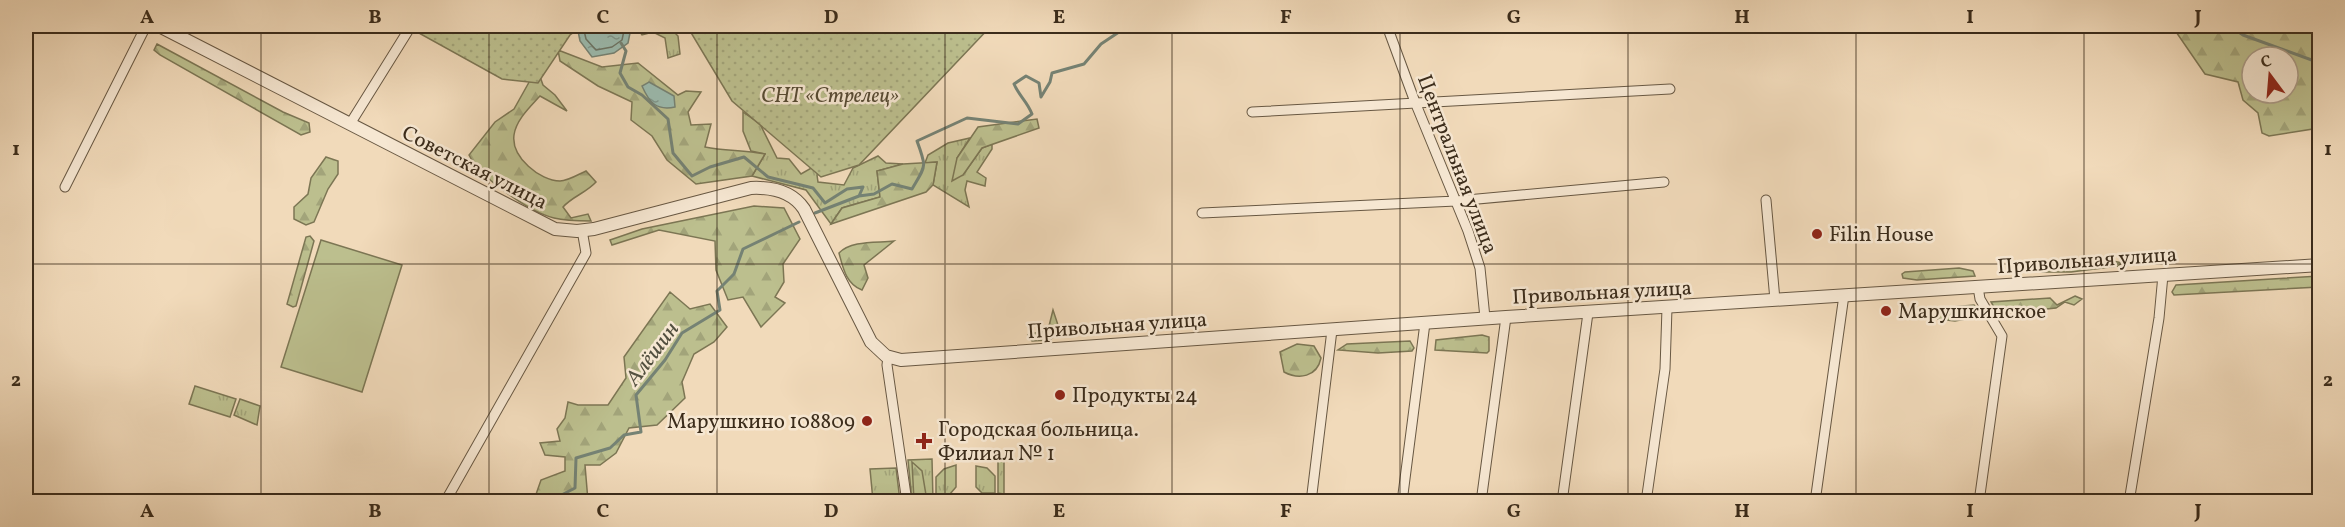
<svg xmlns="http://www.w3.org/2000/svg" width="2345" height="527" viewBox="0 0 2345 527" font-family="Vollkorn,serif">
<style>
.grass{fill:url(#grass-tufts);stroke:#7c7654;stroke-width:1.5}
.forest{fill:url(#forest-firs);stroke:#7c7654;stroke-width:1.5;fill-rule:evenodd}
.garden{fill:url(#garden-dots);stroke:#7c7654;stroke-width:1.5}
.pitch{fill:#bcbf8e;stroke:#7c7654;stroke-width:1.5}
.water{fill:url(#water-ripples);stroke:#758274;stroke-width:1.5}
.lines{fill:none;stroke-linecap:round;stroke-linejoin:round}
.shore{stroke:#6b7465;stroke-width:1.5}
.stream{stroke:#758274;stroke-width:3}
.minor-casing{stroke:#685843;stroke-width:11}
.tertiary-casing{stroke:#685843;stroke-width:14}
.minor{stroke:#f6e7d2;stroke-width:9}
.tertiary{stroke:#f6e7d2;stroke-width:12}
.grid{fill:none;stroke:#3b2c1b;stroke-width:1.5;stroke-opacity:0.55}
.poi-dot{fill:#8f2418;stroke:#f6e7d2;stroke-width:2}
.labels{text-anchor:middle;stroke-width:5;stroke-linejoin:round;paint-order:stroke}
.park-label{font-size:21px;font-style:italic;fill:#554932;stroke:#f6e7d2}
.street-label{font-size:21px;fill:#3b2c1b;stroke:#f6e7d2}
.poi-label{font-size:21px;fill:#3b2c1b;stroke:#f6e7d2;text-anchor:start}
.water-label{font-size:22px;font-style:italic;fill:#535040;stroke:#f6e7d2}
.neatline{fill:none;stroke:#3b2c1b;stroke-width:2}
.grid-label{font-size:20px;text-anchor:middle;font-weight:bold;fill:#3b2c1b}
</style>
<defs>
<pattern id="grass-tufts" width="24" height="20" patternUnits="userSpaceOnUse" patternTransform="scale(1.5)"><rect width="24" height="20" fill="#bcbf8e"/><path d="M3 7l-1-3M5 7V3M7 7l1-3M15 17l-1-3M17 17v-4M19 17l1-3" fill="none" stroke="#a2a47a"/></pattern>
<pattern id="forest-firs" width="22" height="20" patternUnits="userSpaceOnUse" patternTransform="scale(1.5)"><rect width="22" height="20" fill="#bcbf8e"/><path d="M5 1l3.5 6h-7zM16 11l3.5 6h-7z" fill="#a2a47a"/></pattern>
<pattern id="garden-dots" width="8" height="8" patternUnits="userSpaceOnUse" patternTransform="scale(1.5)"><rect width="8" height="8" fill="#bcbf8e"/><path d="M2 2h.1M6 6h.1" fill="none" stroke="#a2a47a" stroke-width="1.8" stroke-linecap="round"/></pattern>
<pattern id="water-ripples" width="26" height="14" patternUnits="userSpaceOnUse" patternTransform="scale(1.5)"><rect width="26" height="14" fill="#9bbbaf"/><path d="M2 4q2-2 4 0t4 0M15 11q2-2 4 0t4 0" fill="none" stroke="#80988e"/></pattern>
</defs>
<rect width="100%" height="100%" fill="#f1daba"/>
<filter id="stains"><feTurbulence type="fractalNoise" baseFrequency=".00333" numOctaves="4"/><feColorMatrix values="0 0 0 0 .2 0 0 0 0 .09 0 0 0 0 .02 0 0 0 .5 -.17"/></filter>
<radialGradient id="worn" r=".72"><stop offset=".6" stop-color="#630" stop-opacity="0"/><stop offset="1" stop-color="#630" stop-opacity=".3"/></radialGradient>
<!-- grass -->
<path class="grass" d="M 636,26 L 668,26 L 678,36 L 680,54 L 668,58 L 665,38 L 653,32 L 642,35 Z
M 743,112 L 760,124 L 777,158 L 789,159 L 801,174 L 813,167 L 832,169 L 817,175 L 818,182 L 844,185 L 853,168 L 878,156 L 886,163 L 903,164 L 877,171 L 880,197 L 842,208 L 831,224 L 806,190 L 752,176 L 765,154 L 751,151 L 743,131 Z
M 970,138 L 957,158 L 963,175 L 982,148 L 992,144 L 992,149 L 977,172 L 986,178 L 985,186 L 967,181 L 965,190 L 969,207 L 933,185 L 937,162 L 925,163 L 928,155 L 948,143 Z
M 195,386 L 236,399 L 230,417 L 189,404 Z
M 240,399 L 260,406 L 257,425 L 234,415 Z
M 998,456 L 1004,456 L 1004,501 L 1003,494 L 998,493 Z
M 932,459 L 933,501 L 912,501 L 908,460 Z
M 956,465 L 956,487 L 950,494 L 936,495 L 936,477 L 944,469 Z
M 976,466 L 987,468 L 995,476 L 995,493 L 982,493 L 976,487 Z
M 896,468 L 900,501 L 873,501 L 870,469 Z"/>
<!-- forest -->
<path class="forest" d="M 2172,26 L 2305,26 L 2319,35 L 2319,128 L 2269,136 L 2262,133 L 2258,113 L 2243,100 L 2238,82 L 2205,74 ZM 2252,57 L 2288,57 L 2288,93 L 2252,93 Z
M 157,44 L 283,112 L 309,123 L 310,132 L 301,135 L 160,55 L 154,50 Z
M 558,50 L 602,67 L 638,63 L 678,95 L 686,91 L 701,92 L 688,112 L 691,125 L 711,124 L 705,147 C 725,151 744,150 765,154 L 752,176 L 696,184 L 667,160 L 652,136 L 631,120 L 632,102 L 598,86 L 560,61 Z
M 537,68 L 543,85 L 555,95 L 567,111 L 540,96 C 530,107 516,120 514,135 C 511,157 540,181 560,181 C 568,181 579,174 586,171 L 596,182 C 586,193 573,196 563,207 L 571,218 L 588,214 L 591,221 C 578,221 566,221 554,218 C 530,212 480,178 469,155 L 495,122 L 514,109 Z
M 1037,119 L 1039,128 L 982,148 L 963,175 L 952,181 L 957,158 L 978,127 Z
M 326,157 L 338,161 L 338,174 L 328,189 L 314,222 L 306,225 L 294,219 L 294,207 L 308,194 L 311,178 Z
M 937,162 L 933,185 L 926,192 L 831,224 L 842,208 L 880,197 L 877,171 L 903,164 Z
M 754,206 L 784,208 L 800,239 L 783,264 L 784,282 L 775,297 L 785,303 L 761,327 L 743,297 L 728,300 L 716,270 L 715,241 L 659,230 L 612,245 L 610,240 L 642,229 Z
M 310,236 L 314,241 L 296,306 L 293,307 L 287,304 L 306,237 Z
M 894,241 L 864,265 L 868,278 L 862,290 C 846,284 843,268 839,253 C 851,240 877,243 894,241 Z
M 2113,261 L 2122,263 L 2118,266 L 2071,272 L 2042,272 L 2039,268 L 2044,265 Z
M 1959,268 L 1973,271 L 1975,276 L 1917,280 L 1903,278 L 1902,274 L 1905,272 Z
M 2319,276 L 2319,287 L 2174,295 L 2172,292 L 2176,285 Z
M 670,292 L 690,309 L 710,304 L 727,327 L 714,342 L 694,354 L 682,382 L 685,398 L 657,425 L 629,428 L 616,453 L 600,465 L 585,465 L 588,501 L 528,501 L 534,500 L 541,480 L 565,471 L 565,457 L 545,455 L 540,443 L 560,441 L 557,429 L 565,418 L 568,402 L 578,405 L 608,405 L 626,378 L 624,357 Z
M 2075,296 L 2082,299 L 2074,305 L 2065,302 L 2056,308 L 1998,314 L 1991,302 L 2050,298 L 2057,305 Z
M 1974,305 L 1982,316 L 1955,321 L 1938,319 L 1941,308 Z
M 1053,310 L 1060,331 L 1050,340 L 1032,341 L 1028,335 L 1042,331 L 1049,326 Z
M 1482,335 L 1489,337 L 1489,351 L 1487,353 L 1435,350 L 1436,340 Z
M 1410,341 L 1414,348 L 1412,351 L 1378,353 L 1338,350 L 1347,344 Z
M 1297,344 L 1314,346 L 1321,358 C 1317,377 1299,380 1284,372 L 1280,352 Z
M 912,462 L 922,471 L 927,501 L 914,501 Z"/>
<!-- garden -->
<path class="garden" d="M 421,26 L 583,26 L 570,35 L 538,83 L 502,79 L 417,32 Z
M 687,26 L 991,26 L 859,165 L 821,177 L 732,101 Z"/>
<!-- pitch -->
<path class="pitch" d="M 321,240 L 402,265 L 362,392 L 281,367 Z"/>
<!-- water -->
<path class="water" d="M 577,26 L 630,26 L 631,28 L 628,43 L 614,53 L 592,57 L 580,41 Z
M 649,82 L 674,96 L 675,107 C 656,111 649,102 642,86 Z"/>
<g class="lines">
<!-- shore -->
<path class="shore" d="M 583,26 L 586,39 L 596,50 L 612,47 L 622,40 L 625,26"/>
<!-- stream -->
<path class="stream" d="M 2230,26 L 2243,35 L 2320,63
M 621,43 L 626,51 L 620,73 L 628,87 L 642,95 L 668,119 L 673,153 L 692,176 L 710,167 L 744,157 L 768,177 L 813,188 L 825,203 L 847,189 L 863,187 L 859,196
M 815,213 L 859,196 L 874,194 L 892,184 L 912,189 C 926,165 927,168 917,141 L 967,118 L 1018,124 L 1032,114 C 1027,101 1019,96 1014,84 L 1026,76 L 1039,83 L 1041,97 L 1050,82 L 1052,73 L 1084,64 L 1101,44 L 1119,32 L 1125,26
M 548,502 L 575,488 L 576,458 L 610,448 L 624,435 L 641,432 L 636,395 L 665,360 L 682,333 L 720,310 L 717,291 L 734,274 L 743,249 L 799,222"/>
<defs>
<path id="minor" d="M 1387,26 L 1415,102 L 1468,231 L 1480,268 L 1485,318
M 1252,112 L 1670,89
M 350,124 L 411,26
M 65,187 L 146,26
M 1766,200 L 1775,300
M 1202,213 L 1456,201 L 1664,182
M 1978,287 L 1980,299 L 2002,336 L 1979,502
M 888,357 L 887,365 L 907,502
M 445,502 L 586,253 L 582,230
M 1311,502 L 1332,330
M 1402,502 L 1425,323
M 1481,502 L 1506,317
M 1562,502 L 1588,313
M 1646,502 L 1665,369 L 1667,308
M 1815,502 L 1844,295
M 2129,502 L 2159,318 L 2163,275"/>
<path id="tertiary" d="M 159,26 L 555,229 L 577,231 L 594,229 L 751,188 C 772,187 792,191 804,209 L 871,342 L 886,356 L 901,360 L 1506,317 L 2320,265"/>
</defs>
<!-- minor casing -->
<use href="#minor" class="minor-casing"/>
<!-- tertiary casing -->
<use href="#tertiary" class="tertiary-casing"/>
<!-- minor -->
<use href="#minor" class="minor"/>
<!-- tertiary -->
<use href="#tertiary" class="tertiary"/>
</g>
<!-- grid -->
<path class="grid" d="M 261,26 L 261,502M 489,26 L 489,502M 717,26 L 717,502M 945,26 L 945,502M 1172,26 L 1172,502M 1400,26 L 1400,502M 1628,26 L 1628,502M 1856,26 L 1856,502M 2084,26 L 2084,502M 26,264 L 2320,264"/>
<!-- markers -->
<g class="poi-dot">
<circle cx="1817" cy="234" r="6"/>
<circle cx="1886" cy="311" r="6"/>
<circle cx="1060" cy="395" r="6"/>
<circle cx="867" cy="421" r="6"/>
<path d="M921 432h6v6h6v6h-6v6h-6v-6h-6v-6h6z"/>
</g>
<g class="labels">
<!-- park labels -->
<g class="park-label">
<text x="830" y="102">СНТ «Стрелец»</text>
</g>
<!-- street labels -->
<g class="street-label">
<text transform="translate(1458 164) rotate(69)" y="7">Центральная улица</text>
<text transform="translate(475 167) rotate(27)" y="7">Советская улица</text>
<text transform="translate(2087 260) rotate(-4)" y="7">Привольная улица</text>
<text transform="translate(1602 292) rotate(-3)" y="7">Привольная улица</text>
<text transform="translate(1117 325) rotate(-4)" y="7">Привольная улица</text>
</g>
<!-- poi labels -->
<g class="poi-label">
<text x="1829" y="241">Filin House</text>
<text x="1898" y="318">Марушкинское</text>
<text x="1072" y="402">Продукты 24</text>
<text x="855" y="428" text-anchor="end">Марушкино 108809</text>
<text x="938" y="436">Городская больница.<tspan x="938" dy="24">Филиал № 1</tspan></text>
</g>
<!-- water labels -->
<g class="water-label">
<text transform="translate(651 353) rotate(-53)" y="8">Алёшин</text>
</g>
</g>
<!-- margin -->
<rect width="2345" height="527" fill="none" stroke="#f1daba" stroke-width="66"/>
<!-- north arrow -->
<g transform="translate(2270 75) rotate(344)"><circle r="28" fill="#f6e7d2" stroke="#ab9c89" stroke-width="1.5"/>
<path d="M0-4.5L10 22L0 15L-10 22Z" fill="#8f2418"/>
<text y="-9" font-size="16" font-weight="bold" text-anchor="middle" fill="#3b2c1b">С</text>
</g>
<rect x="33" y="33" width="2279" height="461" class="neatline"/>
<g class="grid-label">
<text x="147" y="23">A</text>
<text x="375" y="23">B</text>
<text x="603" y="23">C</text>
<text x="831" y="23">D</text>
<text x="1059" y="23">E</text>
<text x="1286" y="23">F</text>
<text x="1514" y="23">G</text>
<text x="1742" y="23">H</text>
<text x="1970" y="23">I</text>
<text x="2198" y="23">J</text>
<text x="16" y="155">1</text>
<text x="2328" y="155">1</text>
<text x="16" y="386">2</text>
<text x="2328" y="386">2</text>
<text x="147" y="517">A</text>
<text x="375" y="517">B</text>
<text x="603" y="517">C</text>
<text x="831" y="517">D</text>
<text x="1059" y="517">E</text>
<text x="1286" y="517">F</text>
<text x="1514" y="517">G</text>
<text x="1742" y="517">H</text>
<text x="1970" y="517">I</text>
<text x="2198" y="517">J</text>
</g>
<rect width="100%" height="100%" filter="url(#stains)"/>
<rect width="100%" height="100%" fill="url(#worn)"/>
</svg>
